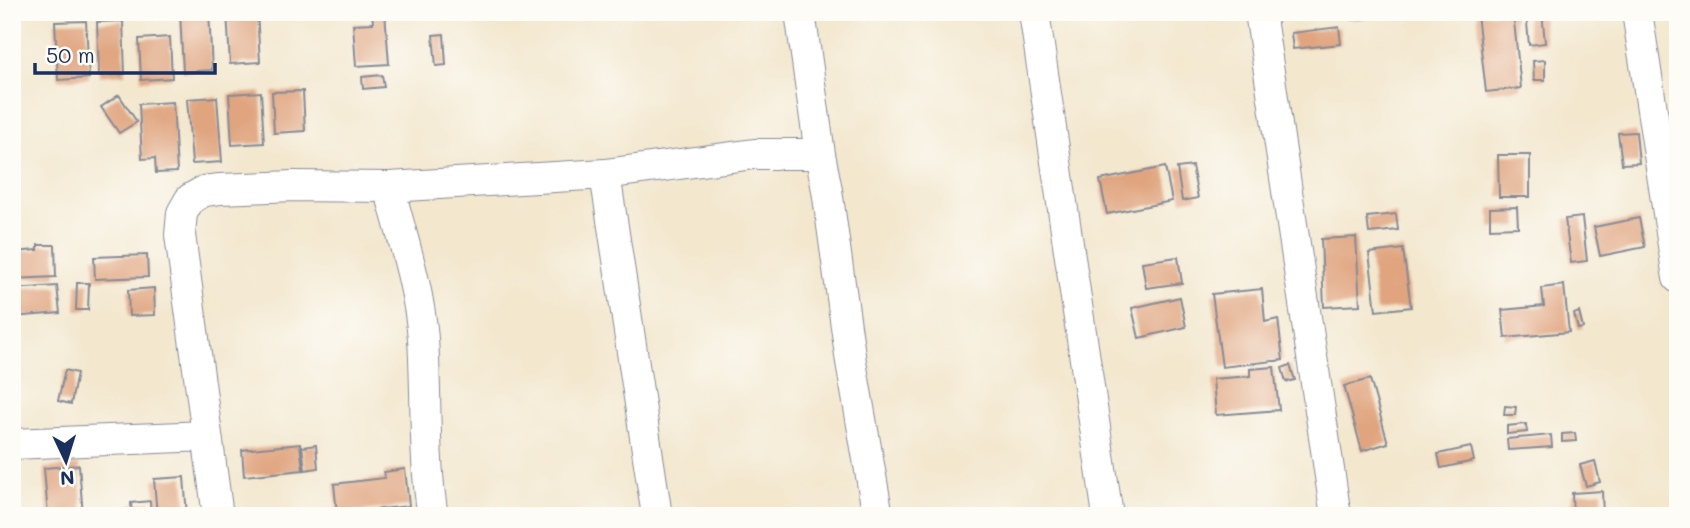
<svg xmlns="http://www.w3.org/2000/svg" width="1690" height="528" viewBox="0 0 1690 528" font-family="Mali,sans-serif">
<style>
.building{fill:#e0a47f}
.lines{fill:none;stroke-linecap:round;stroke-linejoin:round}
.street-casing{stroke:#878b96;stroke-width:32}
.street{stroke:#fff;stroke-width:30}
</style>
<rect width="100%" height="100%" fill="#fdfcf7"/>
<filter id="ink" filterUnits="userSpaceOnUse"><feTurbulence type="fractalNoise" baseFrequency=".0143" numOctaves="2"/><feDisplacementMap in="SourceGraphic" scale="14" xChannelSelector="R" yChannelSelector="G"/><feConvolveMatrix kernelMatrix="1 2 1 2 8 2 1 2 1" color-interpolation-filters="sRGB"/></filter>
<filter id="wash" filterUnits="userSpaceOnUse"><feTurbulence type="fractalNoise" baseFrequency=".00686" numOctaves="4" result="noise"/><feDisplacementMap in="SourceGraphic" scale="28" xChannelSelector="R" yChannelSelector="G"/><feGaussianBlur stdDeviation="1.57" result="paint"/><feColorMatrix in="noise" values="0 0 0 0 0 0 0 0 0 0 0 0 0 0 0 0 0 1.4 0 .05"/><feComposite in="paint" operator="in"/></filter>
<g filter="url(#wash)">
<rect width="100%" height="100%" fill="#f3e7ce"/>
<g id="blocks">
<!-- building -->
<path class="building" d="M 180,12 L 209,12 L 212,70 L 183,72 Z
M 227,12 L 257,12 L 260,62 L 230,64 Z
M 372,12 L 385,12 L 389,64 L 356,66 L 353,24 L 373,23 Z
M 1351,12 L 1389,12 L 1390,15 L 1352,20 Z
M 1496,12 L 1513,12 L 1521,88 L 1486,92 L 1477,14 Z
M 1526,12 L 1542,12 L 1545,43 L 1529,45 Z
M 86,21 L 89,78 L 58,80 L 55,22 Z
M 123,21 L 125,74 L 99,76 L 97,22 Z
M 1339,27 L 1341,44 L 1293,49 L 1291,33 Z
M 444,34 L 446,65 L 436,66 L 433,35 Z
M 170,37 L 172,78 L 141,80 L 139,39 Z
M 1545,60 L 1545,80 L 1534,80 L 1533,61 Z
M 382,75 L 384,87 L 363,89 L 362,77 Z
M 303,91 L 305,131 L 274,133 L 272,92 Z
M 261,92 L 264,143 L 232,145 L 229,94 Z
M 119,95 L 137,122 L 119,133 L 101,107 Z
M 217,97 L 222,162 L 192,164 L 187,99 Z
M 173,102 L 177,172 L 156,173 L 155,158 L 142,159 L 139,104 Z
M 1636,132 L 1639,163 L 1622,164 L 1618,133 Z
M 1498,155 L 1530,155 L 1530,197 L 1499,197 Z
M 1192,166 L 1198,198 L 1182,201 L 1177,168 Z
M 1165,167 L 1172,201 L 1107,214 L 1100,180 Z
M 1517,207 L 1518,227 L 1490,228 L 1490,208 Z
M 1396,214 L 1398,230 L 1369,233 L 1367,217 Z
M 1582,217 L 1587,261 L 1571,263 L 1565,219 Z
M 1639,218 L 1645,247 L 1600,256 L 1594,227 Z
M 1356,237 L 1360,305 L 1324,307 L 1321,239 Z
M 38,245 L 55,245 L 56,277 L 12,279 L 12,252 L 38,250 Z
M 1403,249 L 1411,307 L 1376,311 L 1369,253 Z
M 147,255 L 148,277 L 95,279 L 94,257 Z
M 1178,257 L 1182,283 L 1146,288 L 1142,262 Z
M 77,283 L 89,283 L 88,310 L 76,310 Z
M 1564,285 L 1569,332 L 1505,338 L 1502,310 L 1544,306 L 1542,288 Z
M 57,286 L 60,313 L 12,317 L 12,289 Z
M 154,288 L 155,315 L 129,316 L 128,290 Z
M 1262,289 L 1265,322 L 1278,319 L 1283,360 L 1222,367 L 1212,294 Z
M 1180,297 L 1186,327 L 1139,338 L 1132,308 Z
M 1579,312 L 1583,328 L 1578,329 L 1574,314 Z
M 1290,365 L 1295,380 L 1286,382 L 1282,368 Z
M 1274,367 L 1279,410 L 1216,415 L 1213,379 L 1250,376 L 1250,369 Z
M 65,370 L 77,373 L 71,404 L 58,401 Z
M 1370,379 L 1388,443 L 1362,451 L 1344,386 Z
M 1505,406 L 1516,407 L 1515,415 L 1504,415 Z
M 1526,424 L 1527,432 L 1507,434 L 1507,426 Z
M 1575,433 L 1576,441 L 1562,442 L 1562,434 Z
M 1551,435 L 1552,447 L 1508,450 L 1507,439 Z
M 300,444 L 303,470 L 244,476 L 242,450 Z
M 316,445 L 318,468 L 305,470 L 302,447 Z
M 1471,447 L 1474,461 L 1441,468 L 1438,454 Z
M 1595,461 L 1600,482 L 1586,486 L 1580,465 Z
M 79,465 L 83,516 L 48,516 L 44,468 Z
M 405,469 L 409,506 L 337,514 L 334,484 L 385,478 L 384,472 Z
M 184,477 L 187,516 L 157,516 L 154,479 Z
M 1602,491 L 1603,516 L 1573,516 L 1572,493 Z
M 150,501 L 151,516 L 132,516 L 131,503 Z"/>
</g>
</g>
<g filter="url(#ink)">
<use href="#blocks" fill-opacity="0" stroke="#878b96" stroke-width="2"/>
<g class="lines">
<defs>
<path id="street" d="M 800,12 L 820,154
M 1034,12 L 1108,516
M 1260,12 L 1336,516
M 1637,12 L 1678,278
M 605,174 L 657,516
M 389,187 C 402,237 419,287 423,339 C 427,398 423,458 433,516
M 12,444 L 206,436
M 218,516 L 180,235 L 182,213 L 190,199 L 204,191 L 220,189 L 293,186 L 389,187 L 605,174 L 754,154 L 820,154 L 827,190 L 851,362 L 878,516"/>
</defs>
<!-- street casing -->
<use href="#street" class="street-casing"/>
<!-- street -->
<use href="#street" class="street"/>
</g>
</g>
<!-- margin -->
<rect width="1690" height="528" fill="none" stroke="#fdfcf7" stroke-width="42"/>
<!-- north arrow -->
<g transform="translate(66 461) rotate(176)" stroke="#fdfcf7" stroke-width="5" paint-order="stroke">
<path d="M0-5L12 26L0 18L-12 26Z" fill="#1b2f5e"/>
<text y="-10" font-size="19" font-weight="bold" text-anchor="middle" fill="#1b2f5e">N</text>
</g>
<!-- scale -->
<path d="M35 63v10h180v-10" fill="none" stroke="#1b2f5e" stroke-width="3.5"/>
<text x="46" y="63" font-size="21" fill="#1b2f5e" stroke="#fdfcf7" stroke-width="5" paint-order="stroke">50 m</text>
</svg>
